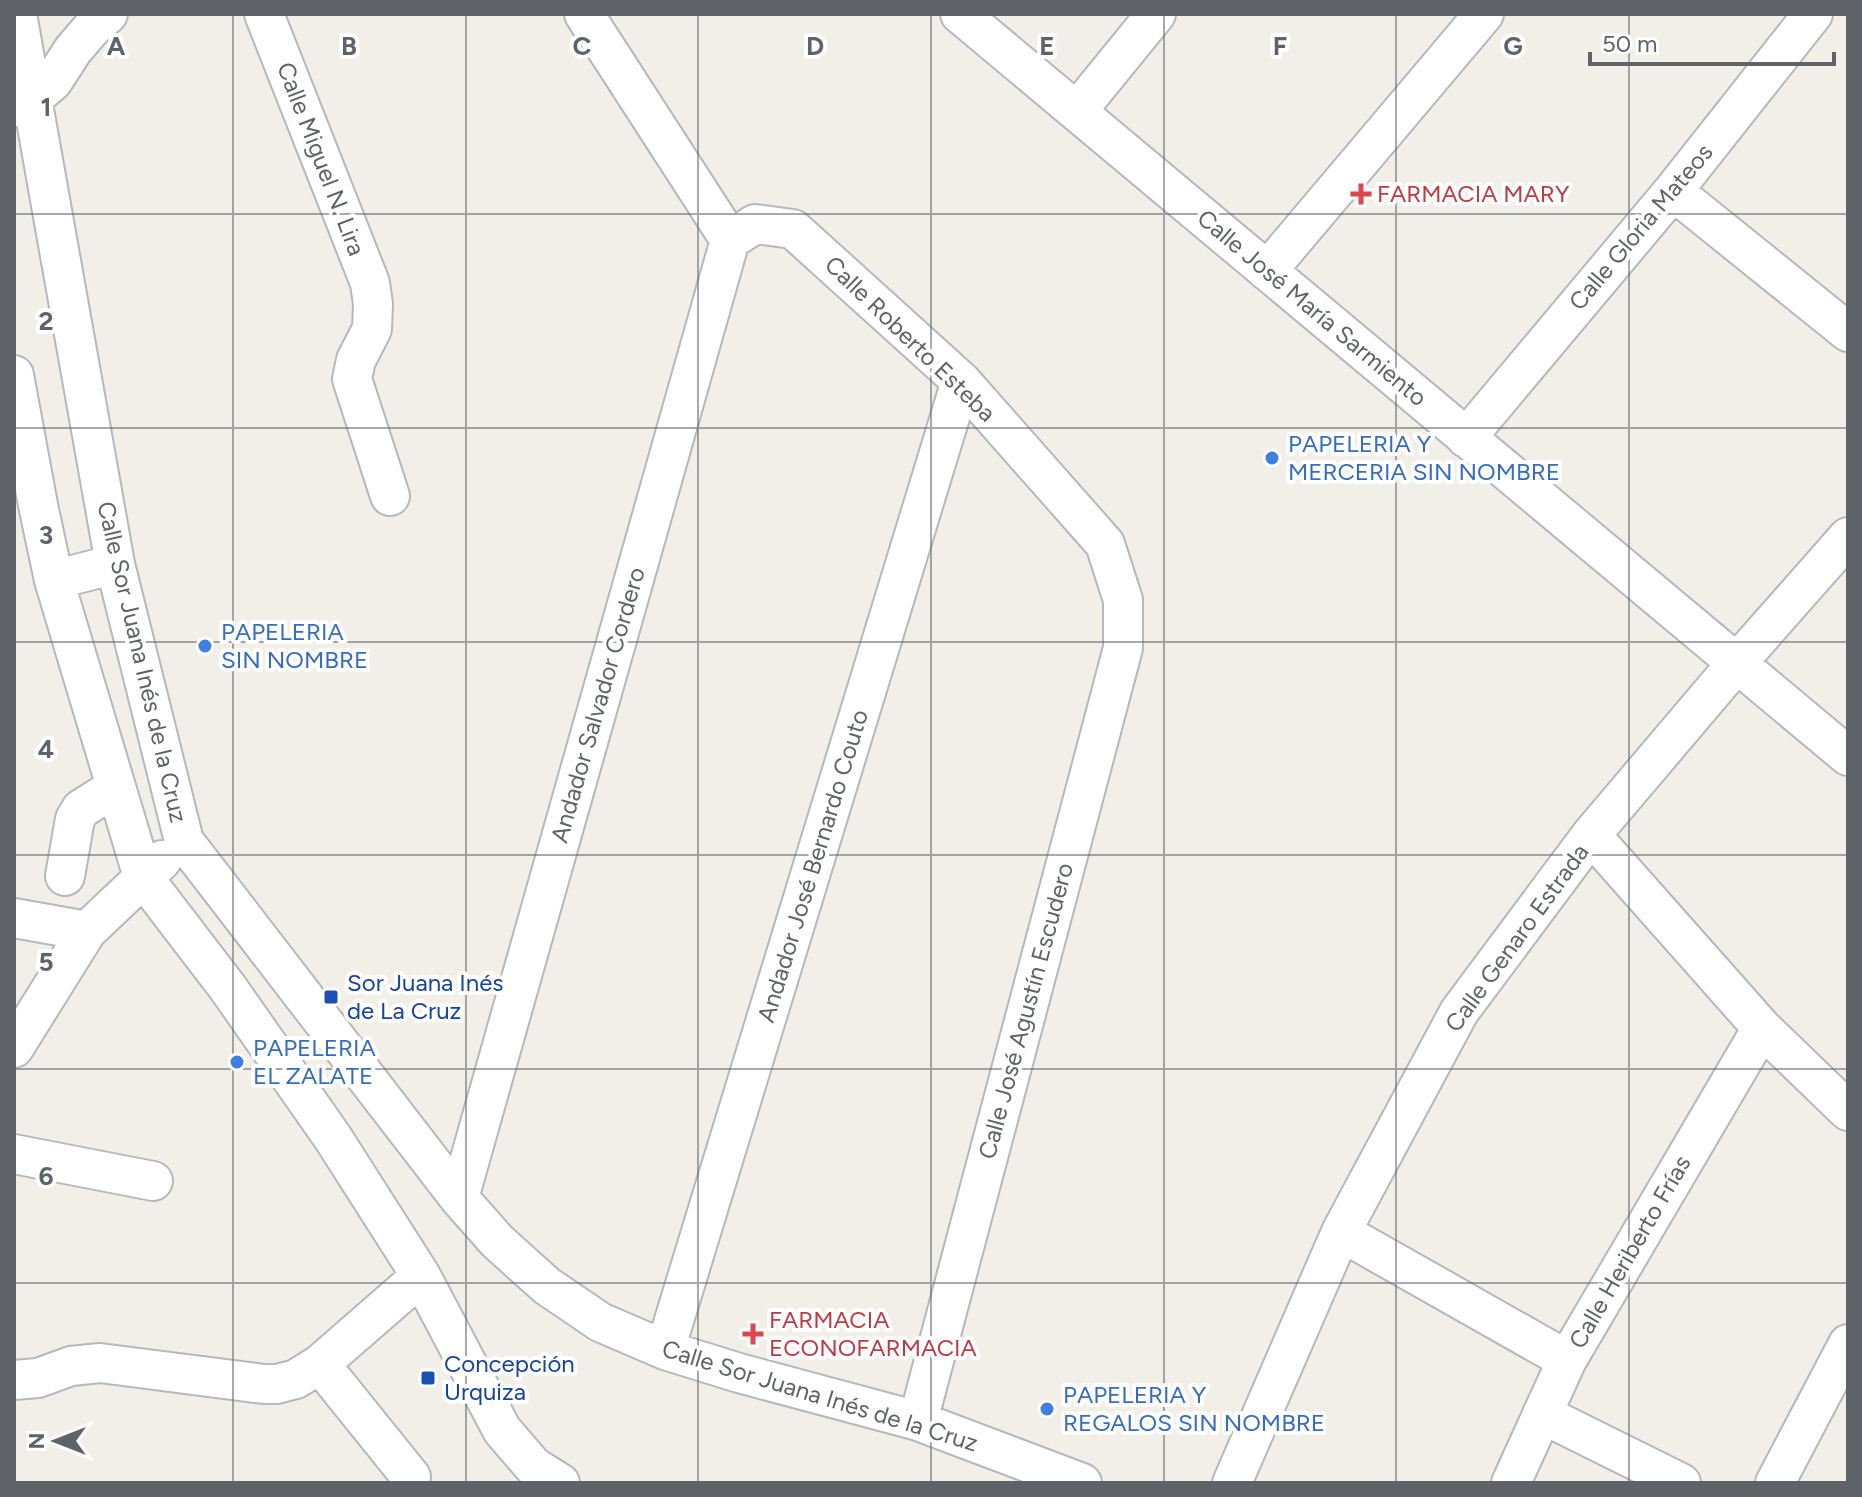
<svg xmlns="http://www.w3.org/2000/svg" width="1862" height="1497" viewBox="0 0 1862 1497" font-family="Figtree,sans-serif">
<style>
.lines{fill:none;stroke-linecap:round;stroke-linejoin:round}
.minor-casing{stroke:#b5b8bc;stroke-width:42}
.minor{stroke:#fff;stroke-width:38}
.grid{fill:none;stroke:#5f6368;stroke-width:2;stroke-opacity:0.55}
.health-dot{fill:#e0444e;stroke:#fff;stroke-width:3}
.shop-dot{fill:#3f7fe0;stroke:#fff;stroke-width:3}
.transit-dot{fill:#1a4fb4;stroke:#fff;stroke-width:3}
.labels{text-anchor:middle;stroke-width:8;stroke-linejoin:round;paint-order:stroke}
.street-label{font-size:24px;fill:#5f6368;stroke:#fff}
.health-label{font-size:24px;fill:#be3a42;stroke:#fff;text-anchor:start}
.shop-label{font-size:24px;fill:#366cbe;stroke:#fff;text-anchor:start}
.transit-label{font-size:24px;fill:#164399;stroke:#fff;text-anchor:start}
.grid-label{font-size:26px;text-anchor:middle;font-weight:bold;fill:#5f6368;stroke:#fff;stroke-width:8;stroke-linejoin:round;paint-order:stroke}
</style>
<rect width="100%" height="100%" fill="#f1efe8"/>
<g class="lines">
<defs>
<path id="minor" d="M 17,14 L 115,564 L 184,841 L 459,1198 L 497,1241 L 547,1286 L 600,1322 L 665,1350 L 739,1373 L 918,1421 L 1082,1483
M 264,14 L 370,283 L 373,304 L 372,329 L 356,360 L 352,379 L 390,496
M 584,14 L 730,240
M 960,14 L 1848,756
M 15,107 L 32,99 L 53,81 L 73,50 L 91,29 L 108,14
M 1077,111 L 1156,14
M 1673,191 L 1848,332
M 1267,271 L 1484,14
M 14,375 L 38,505 L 54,580 L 143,877 L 228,988 L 333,1138 L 421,1276 L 502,1430 L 533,1466 L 560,1483
M 1466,438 L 1673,191 L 1813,14
M 54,580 L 115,564
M 1591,835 L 1762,1028 L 1848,1111
M 65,876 L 75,819 L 81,809 L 116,787
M 14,918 L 87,931
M 14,1048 L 87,931 L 162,860
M 14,1154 L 153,1181
M 459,1198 L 730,240 L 755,224 L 793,229 L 961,381 L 1105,544 L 1123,600 L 1123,648 L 918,1421
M 1341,1232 L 1567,1360
M 665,1350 L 961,381
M 320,1364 L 411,1477
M 14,1380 L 38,1378 L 71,1366 L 100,1363 L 264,1384 L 277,1384 L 296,1379 L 320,1364 L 421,1276
M 1542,1414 L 1681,1483
M 1232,1483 L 1341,1232 L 1459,1012 L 1591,835 L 1736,664 L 1848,537
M 1511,1483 L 1567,1360 L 1762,1028
M 1775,1483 L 1848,1344"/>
</defs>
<!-- minor casing -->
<use href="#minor" class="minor-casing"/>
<!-- minor -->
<use href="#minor" class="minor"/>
</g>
<!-- grid -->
<path class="grid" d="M 233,14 L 233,1483M 466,14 L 466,1483M 698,14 L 698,1483M 931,14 L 931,1483M 1164,14 L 1164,1483M 1396,14 L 1396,1483M 1629,14 L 1629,1483M 14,214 L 1848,214M 14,428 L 1848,428M 14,642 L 1848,642M 14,855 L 1848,855M 14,1069 L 1848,1069M 14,1283 L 1848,1283"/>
<!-- markers -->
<g class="health-dot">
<path d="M1357 182h8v8h8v8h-8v8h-8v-8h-8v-8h8z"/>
<path d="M749 1322h8v8h8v8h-8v8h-8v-8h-8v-8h8z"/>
</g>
<g class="shop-dot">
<circle cx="1272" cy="458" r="8"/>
<circle cx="205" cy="646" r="8"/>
<circle cx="237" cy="1062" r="8"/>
<circle cx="1047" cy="1409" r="8"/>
</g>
<g class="transit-dot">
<rect x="323" y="989" width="16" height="16" rx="4"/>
<rect x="420" y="1370" width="16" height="16" rx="4"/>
</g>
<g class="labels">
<!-- street labels -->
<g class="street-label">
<text transform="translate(321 159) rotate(69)" y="8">Calle Miguel N. Lira</text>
<text transform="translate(1641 227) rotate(-50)" y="8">Calle Gloria Mateos</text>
<text transform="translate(1312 308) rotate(40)" y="8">Calle José María Sarmiento</text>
<text transform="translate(910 339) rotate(44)" y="8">Calle Roberto Esteba</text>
<text transform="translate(142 662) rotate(77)" y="8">Calle Sor Juana Inés de la Cruz</text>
<text transform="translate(598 705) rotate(-74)" y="8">Andador Salvador Cordero</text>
<text transform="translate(813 866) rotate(-73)" y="8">Andador José Bernardo Couto</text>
<text transform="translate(1517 938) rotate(-54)" y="8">Calle Genaro Estrada</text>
<text transform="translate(1026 1011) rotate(-75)" y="8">Calle José Agustín Escudero</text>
<text transform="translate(1630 1252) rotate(-60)" y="8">Calle Heriberto Frías</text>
<text transform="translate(820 1396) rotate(17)" y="8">Calle Sor Juana Inés de la Cruz</text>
</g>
<!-- health labels -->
<g class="health-label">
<text x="1377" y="202">FARMACIA MARY</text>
<text x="769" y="1328">FARMACIA<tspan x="769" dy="28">ECONOFARMACIA</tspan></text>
</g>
<!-- shop labels -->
<g class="shop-label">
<text x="1288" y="452">PAPELERIA Y<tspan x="1288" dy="28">MERCERIA SIN NOMBRE</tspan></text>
<text x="221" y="640">PAPELERIA<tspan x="221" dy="28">SIN NOMBRE</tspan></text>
<text x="253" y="1056">PAPELERIA<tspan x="253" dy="28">EL ZALATE</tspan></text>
<text x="1063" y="1403">PAPELERIA Y<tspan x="1063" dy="28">REGALOS SIN NOMBRE</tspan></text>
</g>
<!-- transit labels -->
<g class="transit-label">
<text x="347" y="991">Sor Juana Inés<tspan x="347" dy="28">de La Cruz</tspan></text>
<text x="444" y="1372">Concepción<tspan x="444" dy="28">Urquiza</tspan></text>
</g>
</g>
<g class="grid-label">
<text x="116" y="55">A</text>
<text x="349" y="55">B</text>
<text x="582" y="55">C</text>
<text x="815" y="55">D</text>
<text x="1047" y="55">E</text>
<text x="1280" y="55">F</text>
<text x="1513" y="55">G</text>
<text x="46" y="116">1</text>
<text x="46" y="330">2</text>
<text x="46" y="544">3</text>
<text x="46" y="758">4</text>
<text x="46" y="971">5</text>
<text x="46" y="1185">6</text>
</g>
<!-- border -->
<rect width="1862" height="1497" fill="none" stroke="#5f6368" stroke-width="32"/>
<!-- north arrow -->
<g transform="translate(56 1441) rotate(270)" stroke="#ffffff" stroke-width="6" paint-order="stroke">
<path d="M0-6L14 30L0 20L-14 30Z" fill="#5f6368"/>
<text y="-12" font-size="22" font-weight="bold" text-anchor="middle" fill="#5f6368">N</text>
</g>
<!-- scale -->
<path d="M1590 52v12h244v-12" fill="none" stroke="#5f6368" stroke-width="4"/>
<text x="1602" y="52" font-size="24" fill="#5f6368" stroke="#ffffff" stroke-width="6" paint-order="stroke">50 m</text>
</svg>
